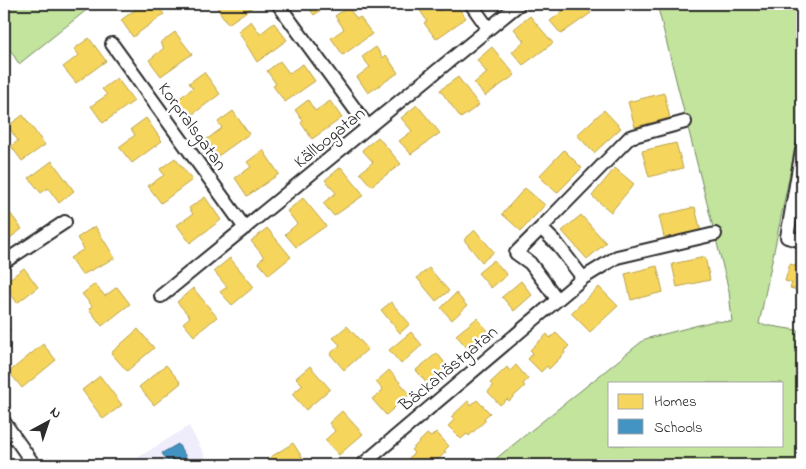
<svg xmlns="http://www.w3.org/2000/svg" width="806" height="469" viewBox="0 0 806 469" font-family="'Indie Flower',sans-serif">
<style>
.built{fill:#efecfb}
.green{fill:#c2e49d;stroke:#768864;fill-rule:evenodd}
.homes{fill:#f6d55c;stroke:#b9a24d}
.schools{fill:#4393c3;stroke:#3c7495}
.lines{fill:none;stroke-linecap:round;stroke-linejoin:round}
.street-casing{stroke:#2b2b2b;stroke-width:16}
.street{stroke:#fff;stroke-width:12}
.labels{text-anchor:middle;stroke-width:5;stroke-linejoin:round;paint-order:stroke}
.street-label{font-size:18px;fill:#2b2b2b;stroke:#fff}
</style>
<rect width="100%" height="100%" fill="#fff"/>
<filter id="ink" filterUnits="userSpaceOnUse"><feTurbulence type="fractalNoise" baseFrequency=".02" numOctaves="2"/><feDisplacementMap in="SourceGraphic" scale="10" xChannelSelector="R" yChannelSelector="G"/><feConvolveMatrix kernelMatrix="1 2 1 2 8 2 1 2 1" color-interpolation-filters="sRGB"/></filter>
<g filter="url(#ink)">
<!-- built -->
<path class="built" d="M 189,426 L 210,465 L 126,465 Z"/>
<!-- green -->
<path class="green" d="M 4,4 L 94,4 L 19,64 L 4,40 Z
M 657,4 L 802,4 L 802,115 L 759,324 L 802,331 L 802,465 L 488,465 L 645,339 L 714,321 L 732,322 L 729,291 ZM 610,383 L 782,383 L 782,445 L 610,445 Z"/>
<!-- homes -->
<path class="homes" d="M 133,4 L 156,4 L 164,14 L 133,37 L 121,20 L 136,9 Z
M 218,4 L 257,4 L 228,24 L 217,8 L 220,6 Z
M 306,4 L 330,4 L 314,15 Z
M 426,4 L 434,4 L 439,11 L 449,4 L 456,4 L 466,18 L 436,39 L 424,23 L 427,21 L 419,9 Z
M 557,4 L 583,4 L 591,13 L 561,34 L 550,21 L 563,11 Z
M 348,7 L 357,19 L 360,17 L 372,34 L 343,55 L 331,38 L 344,29 L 335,16 Z
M 530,16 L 553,43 L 523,65 L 512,52 L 524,41 L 514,29 Z
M 251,21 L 260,34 L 274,23 L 287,40 L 257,62 L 238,31 Z
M 175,32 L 192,54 L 161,76 L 149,60 L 164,48 L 160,43 Z
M 89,38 L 106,61 L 76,83 L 63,67 L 79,55 L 74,49 Z
M 376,47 L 383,58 L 386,55 L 398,73 L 368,93 L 357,77 L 370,67 L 362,57 Z
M 492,47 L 515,75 L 485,96 L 474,83 L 487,73 L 477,60 Z
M 280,61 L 289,73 L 303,64 L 315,81 L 285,102 L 273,86 L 276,84 L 267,71 Z
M 204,72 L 220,94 L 189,117 L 177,100 L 193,88 L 189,83 Z
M 458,77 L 479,105 L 461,118 L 440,90 Z
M 117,78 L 134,101 L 103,123 L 91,106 L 107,95 L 102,89 Z
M 664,93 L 670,118 L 635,127 L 628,102 Z
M 308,100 L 315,111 L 330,101 L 342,118 L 312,139 L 301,123 L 303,121 L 295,110 Z
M 417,105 L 440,133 L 411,154 L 399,141 L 412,131 L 401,118 Z
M 604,110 L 621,128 L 594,153 L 577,135 Z
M 233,111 L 249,134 L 218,156 L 206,140 L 222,128 L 218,122 Z
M 23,115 L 45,145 L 22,161 L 11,146 L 18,141 L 8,126 Z
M 146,118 L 162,141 L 132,163 L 119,147 L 135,135 L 131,129 Z
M 378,137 L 401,164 L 371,186 L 360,173 L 373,162 L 362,150 Z
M 676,143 L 683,168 L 649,177 L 642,151 Z
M 263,150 L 279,174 L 247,196 L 235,178 L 251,167 L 247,162 Z
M 564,150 L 582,168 L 557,193 L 539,176 Z
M 175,158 L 192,180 L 161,203 L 148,186 L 164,175 L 160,169 Z
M 52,161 L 74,191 L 59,203 L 48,188 L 41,193 L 29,178 Z
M 341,167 L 364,195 L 334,216 L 323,203 L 336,193 L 325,180 Z
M 615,168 L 634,184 L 611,212 L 592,196 Z
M 525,188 L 545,205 L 521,231 L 502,214 Z
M 802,190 L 802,227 L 794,226 Z
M 205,197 L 221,220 L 190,243 L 177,225 L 193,214 L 189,208 Z
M 303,198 L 326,226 L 296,247 L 285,234 L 297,224 L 287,211 Z
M 4,205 L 22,229 L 6,241 L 4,237 Z
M 695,207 L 701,232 L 665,241 L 659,216 Z
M 581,215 L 606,243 L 587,259 L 562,231 Z
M 95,226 L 115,258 L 82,275 L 70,258 L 84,249 L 77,238 Z
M 267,228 L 291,257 L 269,275 L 258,262 L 264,257 L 251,241 Z
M 475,230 L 494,252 L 482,262 L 464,240 Z
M 705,257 L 710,280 L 677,287 L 672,264 Z
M 230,258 L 254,287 L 232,305 L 220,292 L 227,287 L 214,271 Z
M 494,260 L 507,275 L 491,288 L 478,273 Z
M 798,262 L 802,263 L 800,291 L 790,288 L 792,283 L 785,281 L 790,264 L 797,266 Z
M 657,266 L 663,292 L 631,300 L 625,274 Z
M 24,268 L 38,287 L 17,303 L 4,283 Z
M 429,268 L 449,291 L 436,301 L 417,278 Z
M 521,281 L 532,295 L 514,311 L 502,297 Z
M 95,284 L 105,296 L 117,287 L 130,304 L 102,326 L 89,309 L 92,306 L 82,294 Z
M 599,287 L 618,306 L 590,332 L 571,313 Z
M 193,288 L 217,317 L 194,336 L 183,323 L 190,317 L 177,302 Z
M 456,293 L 467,306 L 452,320 L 441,308 Z
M 391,302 L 410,324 L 400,333 L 381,310 Z
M 477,318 L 489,332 L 468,349 L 456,335 Z
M 4,321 L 10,331 L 4,335 Z
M 347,326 L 368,349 L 344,370 L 330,354 L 340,345 L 333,338 Z
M 138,329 L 154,348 L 127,371 L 111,353 Z
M 411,332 L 422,345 L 401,364 L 389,350 Z
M 556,333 L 569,346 L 564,351 L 565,353 L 549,369 L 547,366 L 541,372 L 528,359 L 533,353 L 530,350 L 547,334 L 550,338 Z
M 43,344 L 56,360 L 22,388 L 9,372 Z
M 437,353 L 448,367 L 427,384 L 416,370 Z
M 166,365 L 181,383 L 154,405 L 139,387 Z
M 516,365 L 528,379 L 523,384 L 525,386 L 509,401 L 507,399 L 500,405 L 488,392 L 493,386 L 490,383 L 507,367 L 510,371 Z
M 310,366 L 330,389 L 306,410 L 292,394 L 303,385 L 296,378 Z
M 389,370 L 410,394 L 386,415 L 372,399 L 383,390 L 376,382 Z
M 100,376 L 122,405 L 103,419 L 82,390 Z
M 477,400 L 490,413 L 484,418 L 486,420 L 469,436 L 467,434 L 461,439 L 448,426 L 454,420 L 451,417 L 468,401 L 471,405 Z
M 342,411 L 363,434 L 339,455 L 325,440 L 335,431 L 329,423 Z
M 436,432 L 449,446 L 444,451 L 446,452 L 432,465 L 414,465 L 408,459 L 414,453 L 411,450 L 427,434 L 431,437 Z
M 293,443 L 307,465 L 258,465 Z"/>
<!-- schools -->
<path class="schools" d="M 178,444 L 191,465 L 169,465 L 162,453 Z"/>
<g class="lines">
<defs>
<path id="street" d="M 278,4 L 368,127
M 471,4 L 488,28
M 112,44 L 245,228
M 802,150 L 787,237 L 802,241
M 541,228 L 630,137 L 685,122
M 4,262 L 65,222
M 583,278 L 617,257 L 715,234
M 161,296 L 519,4
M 4,422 L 34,465
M 362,465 L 583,278 L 557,244 L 541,228 L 516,253 L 530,263 L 557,299"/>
</defs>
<!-- street casing -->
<use href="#street" class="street-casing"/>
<!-- street -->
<use href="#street" class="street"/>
</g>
</g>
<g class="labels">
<!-- street labels -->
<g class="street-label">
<text transform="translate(193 126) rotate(54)" y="6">Korpralsgatan</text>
<text transform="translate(329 137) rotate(-39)" y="6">Källbogatan</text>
<text transform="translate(448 368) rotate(-40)" y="6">Bäckahästgatan</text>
</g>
</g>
<!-- margin -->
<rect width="806" height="469" fill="none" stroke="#fff" stroke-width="20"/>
<rect x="10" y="10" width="786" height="449" fill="none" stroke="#2b2b2b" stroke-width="2" filter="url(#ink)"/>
<!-- legend -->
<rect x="608" y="382" width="175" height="65" fill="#ffffff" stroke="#aaaaaa"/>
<rect x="618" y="394" width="25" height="15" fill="#f6d55c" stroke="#aaaaaa"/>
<text x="654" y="406" font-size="15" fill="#2b2b2b">Homes</text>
<rect x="618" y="419" width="25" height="15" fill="#4393c3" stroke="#aaaaaa"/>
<text x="654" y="432" font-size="15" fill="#2b2b2b">Schools</text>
<!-- north arrow -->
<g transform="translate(48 422) rotate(40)" stroke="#ffffff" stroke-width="4" paint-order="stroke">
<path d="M0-4L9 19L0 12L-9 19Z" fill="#2b2b2b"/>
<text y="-8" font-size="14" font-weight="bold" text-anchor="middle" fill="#2b2b2b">N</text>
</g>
</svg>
